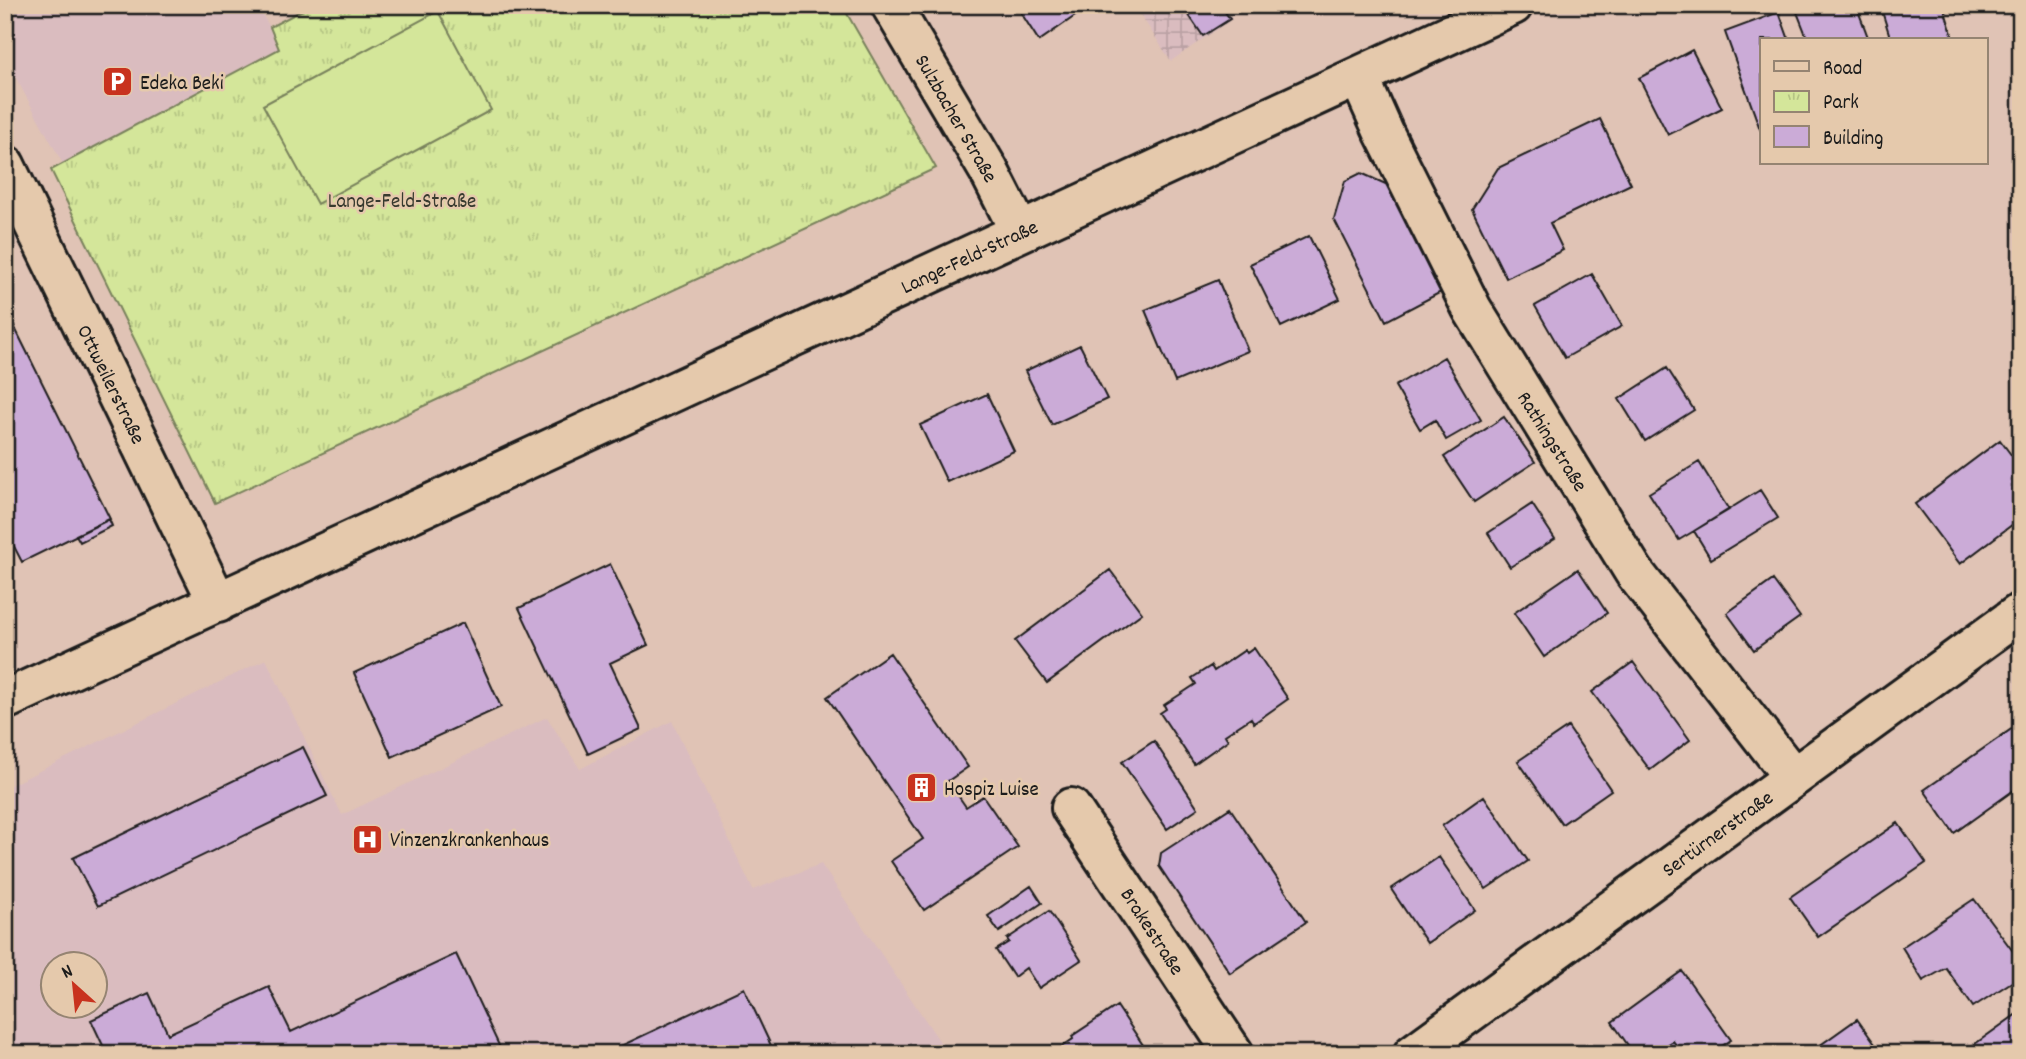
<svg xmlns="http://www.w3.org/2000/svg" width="2026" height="1059" viewBox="0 0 2026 1059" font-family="Dekko,sans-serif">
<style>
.built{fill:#dabcbf;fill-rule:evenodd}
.industrial{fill:url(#industrial-grid)}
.park{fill:url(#park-tufts);stroke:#78815b;stroke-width:2}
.pitch{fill:#d4e69a;stroke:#78815b;stroke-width:2}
.building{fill:#cbabd7;stroke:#1c1c1c;stroke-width:2}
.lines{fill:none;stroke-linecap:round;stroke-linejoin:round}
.minor-casing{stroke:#1c1c1c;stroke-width:44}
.minor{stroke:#e5c9ac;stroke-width:38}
.labels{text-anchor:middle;stroke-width:5;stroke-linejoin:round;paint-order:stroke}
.poi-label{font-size:21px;fill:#1c1c1c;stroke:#e5c9ac;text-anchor:start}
.street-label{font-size:21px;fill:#1c1c1c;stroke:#e5c9ac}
.park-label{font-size:21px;fill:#383a2f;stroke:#e5c9ac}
</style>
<defs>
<pattern id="industrial-grid" width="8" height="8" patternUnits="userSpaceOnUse" patternTransform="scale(1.75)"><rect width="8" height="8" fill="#dabcbf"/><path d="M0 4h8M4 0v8" fill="none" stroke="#baa1a4"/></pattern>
<pattern id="park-tufts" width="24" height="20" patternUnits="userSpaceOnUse" patternTransform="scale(1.75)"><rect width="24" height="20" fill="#d4e69a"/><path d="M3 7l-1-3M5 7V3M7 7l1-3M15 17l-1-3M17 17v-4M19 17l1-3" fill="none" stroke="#b5c584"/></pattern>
</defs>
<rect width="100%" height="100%" fill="#e0c3b5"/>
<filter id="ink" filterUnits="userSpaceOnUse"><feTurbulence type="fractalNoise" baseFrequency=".0143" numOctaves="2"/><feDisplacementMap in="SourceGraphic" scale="14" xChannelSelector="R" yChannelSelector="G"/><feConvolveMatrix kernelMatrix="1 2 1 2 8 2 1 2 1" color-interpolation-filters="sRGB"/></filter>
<g filter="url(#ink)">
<!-- built -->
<path class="built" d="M 5,5 L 256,5 L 270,27 L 279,49 L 63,164 L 5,58 Z
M 266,659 L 342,815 L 547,717 L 580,769 L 672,721 L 753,890 L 821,864 L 948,1054 L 5,1054 L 5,788 ZM 52,964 L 94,964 L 94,1006 L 52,1006 Z"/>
<!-- industrial -->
<path class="industrial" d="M 1134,5 L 1222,5 L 1232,19 L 1171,61 Z"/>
<!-- park -->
<path class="park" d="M 312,5 L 842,5 L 936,168 L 215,503 L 51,170 L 279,49 L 270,27 Z"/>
<!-- pitch -->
<path class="pitch" d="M 438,11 L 491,110 L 317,204 L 263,105 Z"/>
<!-- building -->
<path class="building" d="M 1016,5 L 1091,5 L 1039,41 Z
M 1182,5 L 1220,5 L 1230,19 L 1203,36 Z
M 1816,5 L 1856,5 L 1869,40 L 1808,40 L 1797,12 Z
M 1880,5 L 1943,5 L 1954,40 L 1891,40 Z
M 1779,12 L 1789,40 L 1762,40 L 1762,128 L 1760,129 L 1725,32 Z
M 1692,50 L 1722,108 L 1668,135 L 1639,78 Z
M 1600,119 L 1631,184 L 1550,223 L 1563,250 L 1506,278 L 1472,209 L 1498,168 Z
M 1361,173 L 1388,185 L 1443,291 L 1386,321 L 1334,219 L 1345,181 Z
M 1309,236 L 1340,299 L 1281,327 L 1250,264 Z
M 1592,274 L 1622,326 L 1565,358 L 1535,306 Z
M 1218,280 L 1248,351 L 1175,382 L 1145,310 Z
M 5,308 L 110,519 L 22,562 L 5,529 Z
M 1080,345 L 1107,399 L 1052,425 L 1025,371 Z
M 1444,357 L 1481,420 L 1446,440 L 1435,420 L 1420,429 L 1395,386 Z
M 1667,368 L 1694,410 L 1645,441 L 1619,399 Z
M 987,394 L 1014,451 L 947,482 L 920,425 Z
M 1504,417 L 1535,462 L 1474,502 L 1444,457 Z
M 2000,440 L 2021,468 L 2021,518 L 1960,564 L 1915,504 Z
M 1699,462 L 1729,510 L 1679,540 L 1649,493 Z
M 1760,490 L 1778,518 L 1711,559 L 1694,531 Z
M 1532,504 L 1555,539 L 1510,567 L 1488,533 Z
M 109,519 L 112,526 L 80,542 L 76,535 Z
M 610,564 L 648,645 L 610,663 L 641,729 L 588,754 L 519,608 Z
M 1578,569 L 1607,613 L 1544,657 L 1514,613 Z
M 1110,570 L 1142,613 L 1047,683 L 1015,641 Z
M 1773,580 L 1800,617 L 1754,650 L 1727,613 Z
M 463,623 L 501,707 L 392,757 L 354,673 Z
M 1254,648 L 1288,699 L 1254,723 L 1251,718 L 1225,735 L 1228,740 L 1194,764 L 1160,713 L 1166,709 L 1164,705 L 1196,684 L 1192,678 L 1211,666 L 1214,671 L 1245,650 L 1247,653 Z
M 890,653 L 968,767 L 948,781 L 966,807 L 983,796 L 1018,847 L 924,910 L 891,861 L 923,839 L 827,697 Z
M 1633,662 L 1690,740 L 1650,770 L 1592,692 Z
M 1568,727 L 1611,790 L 1562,824 L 1518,761 Z
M 2013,728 L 2021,739 L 2021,785 L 1954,833 L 1924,790 Z
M 1154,741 L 1198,808 L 1167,829 L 1122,762 Z
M 303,747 L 327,796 L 98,906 L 73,858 Z
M 1484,796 L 1528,861 L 1486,889 L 1442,826 Z
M 1230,808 L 1306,922 L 1230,973 L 1159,866 L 1161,853 Z
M 1898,823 L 1926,863 L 1818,937 L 1790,897 Z
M 1439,857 L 1475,910 L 1427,943 L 1391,889 Z
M 1031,886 L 1042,903 L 999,932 L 988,916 Z
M 1974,899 L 2021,962 L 2021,976 L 1973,1007 L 1946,968 L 1923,981 L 1902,947 Z
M 1049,911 L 1081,960 L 1039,988 L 1026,968 L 1014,977 L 996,950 L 1009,942 L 1007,939 Z
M 456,954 L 503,1054 L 107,1054 L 91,1020 L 149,993 L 168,1034 L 269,987 L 291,1032 Z
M 1682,971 L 1731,1040 L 1710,1054 L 1683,1054 L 1673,1041 L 1655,1054 L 1634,1054 L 1612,1022 Z
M 744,988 L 775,1054 L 604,1054 Z
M 1117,1006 L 1149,1054 L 1051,1054 L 1073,1039 L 1072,1036 Z
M 2021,1011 L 2021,1054 L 1961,1054 Z
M 1857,1019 L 1882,1054 L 1814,1054 L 1812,1051 Z
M 1673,1041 L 1683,1054 L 1655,1054 Z"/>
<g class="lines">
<defs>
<path id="minor" d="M 891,5 L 989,171 L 1020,232
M 1359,77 L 1384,133 L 1472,309 L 1634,572 L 1793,777
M 5,165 L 218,603
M 5,700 L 1513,5
M 1071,808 L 1234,1054
M 1413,1054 L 2021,612"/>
</defs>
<!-- minor casing -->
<use href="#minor" class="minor-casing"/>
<!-- minor -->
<use href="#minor" class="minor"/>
</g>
</g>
<!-- icons -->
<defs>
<symbol id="parking-square" viewBox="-11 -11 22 22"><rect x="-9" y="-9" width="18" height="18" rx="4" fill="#c8321e" stroke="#e5c9ac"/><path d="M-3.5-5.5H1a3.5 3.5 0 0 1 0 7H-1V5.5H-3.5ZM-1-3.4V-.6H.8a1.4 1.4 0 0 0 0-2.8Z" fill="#fff"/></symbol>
<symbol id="building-square" viewBox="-11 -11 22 22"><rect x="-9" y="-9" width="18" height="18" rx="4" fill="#c8321e" stroke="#e5c9ac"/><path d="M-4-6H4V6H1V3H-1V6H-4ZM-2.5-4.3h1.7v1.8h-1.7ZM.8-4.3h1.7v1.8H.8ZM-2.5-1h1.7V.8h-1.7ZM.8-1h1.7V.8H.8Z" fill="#fff"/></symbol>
<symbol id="hospital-square" viewBox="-11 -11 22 22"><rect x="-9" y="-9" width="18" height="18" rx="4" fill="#c8321e" stroke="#e5c9ac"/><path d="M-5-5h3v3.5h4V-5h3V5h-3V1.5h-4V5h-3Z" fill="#fff"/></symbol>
</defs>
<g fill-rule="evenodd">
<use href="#parking-square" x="100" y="64" width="35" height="35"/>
<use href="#building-square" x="904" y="770" width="35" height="35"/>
<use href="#hospital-square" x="350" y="822" width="35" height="35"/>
</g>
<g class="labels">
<!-- poi labels -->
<g class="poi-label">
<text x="140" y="89">Edeka Beki</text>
<text x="944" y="795">Hospiz Luise</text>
<text x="390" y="846">Vinzenzkrankenhaus</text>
</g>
<!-- street labels -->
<g class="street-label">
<text transform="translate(957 118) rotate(60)" y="7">Sulzbacher Straße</text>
<text transform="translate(969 256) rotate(-25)" y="7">Lange-Feld-Straße</text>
<text transform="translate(112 384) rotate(64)" y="7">Ottweilerstraße</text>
<text transform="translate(1553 441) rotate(58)" y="7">Rathingstraße</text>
<text transform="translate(1717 833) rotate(-36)" y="7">Sertürnerstraße</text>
<text transform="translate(1153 931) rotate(57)" y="7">Brakestraße</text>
</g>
<!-- park labels -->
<g class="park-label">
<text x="402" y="207">Lange-Feld-Straße</text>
</g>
</g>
<!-- margin -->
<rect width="2026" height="1059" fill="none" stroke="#e5c9ac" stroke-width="28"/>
<rect x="14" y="14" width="1998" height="1031" fill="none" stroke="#1c1c1c" stroke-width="2.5" filter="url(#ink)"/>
<!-- legend -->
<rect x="1760" y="38" width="228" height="126" fill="#e5c9ac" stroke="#958472" stroke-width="2"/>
<rect x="1774" y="61" width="35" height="10" fill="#e5c9ac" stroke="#958472" stroke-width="2"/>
<text x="1823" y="74" font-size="21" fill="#1c1c1c">Road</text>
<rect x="1774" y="91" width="35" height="21" fill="url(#park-tufts)" stroke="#958472" stroke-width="2"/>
<text x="1823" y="108" font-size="21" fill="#1c1c1c">Park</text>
<rect x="1774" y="126" width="35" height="21" fill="#cbabd7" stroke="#958472" stroke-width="2"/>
<text x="1823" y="144" font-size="21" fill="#1c1c1c">Building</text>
<!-- north arrow -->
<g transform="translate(74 985) rotate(333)"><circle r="33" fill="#e5c9ac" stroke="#958472" stroke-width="2"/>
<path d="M0-5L12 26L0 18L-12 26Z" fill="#c8321e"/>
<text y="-10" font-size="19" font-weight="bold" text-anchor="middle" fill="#1c1c1c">N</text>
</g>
</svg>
